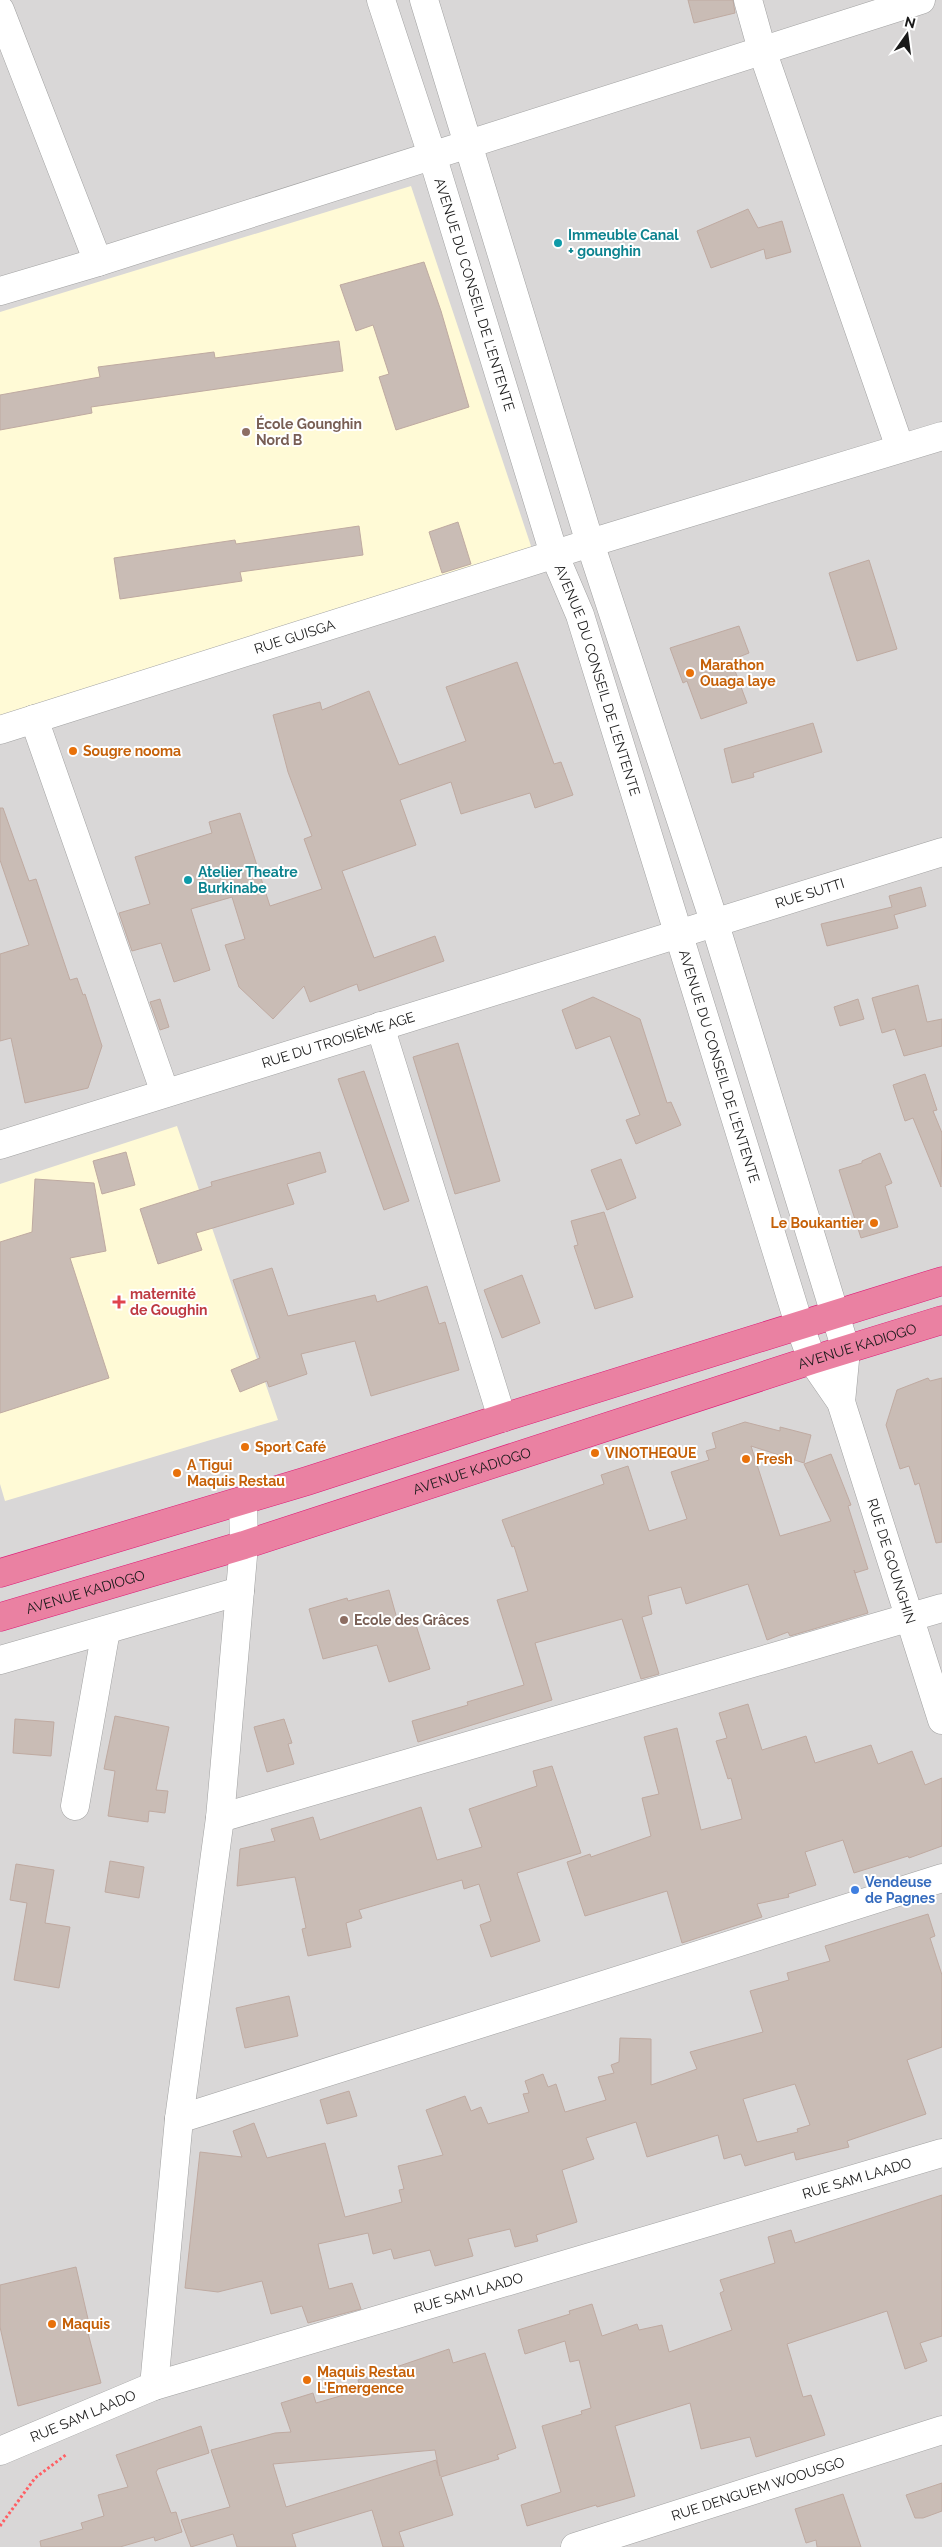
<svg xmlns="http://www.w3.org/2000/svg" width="942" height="2547" viewBox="0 0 942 2547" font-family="Raleway,sans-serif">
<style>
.residential{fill:#d9d7d7}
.education{fill:#fffad6}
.building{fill:#c9bcb5;stroke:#bfaaa1;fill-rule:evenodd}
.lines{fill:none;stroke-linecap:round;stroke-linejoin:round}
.minor-casing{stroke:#a1a1a1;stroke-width:29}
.highway-casing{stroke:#dd1a76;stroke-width:29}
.path{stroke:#ff5e63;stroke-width:3;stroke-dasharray:2.5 2.5;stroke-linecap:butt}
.minor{stroke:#fff;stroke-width:28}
.highway{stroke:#ea81a2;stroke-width:28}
.culture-dot{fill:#0f9aa8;stroke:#fff;stroke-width:2}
.education-dot{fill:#8d6e63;stroke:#fff;stroke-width:2}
.food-dot{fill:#e8710a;stroke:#fff;stroke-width:2}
.health-dot{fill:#e0444e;stroke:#fff;stroke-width:2}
.shop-dot{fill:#3f7fe0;stroke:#fff;stroke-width:2}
.labels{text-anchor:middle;stroke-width:4;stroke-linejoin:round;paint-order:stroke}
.culture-label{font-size:14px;font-weight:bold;fill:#0d838f;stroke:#fff;text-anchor:start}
.street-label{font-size:14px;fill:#1a1a1a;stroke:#fff}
.education-label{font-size:14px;font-weight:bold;fill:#785e54;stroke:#fff;text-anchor:start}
.food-label{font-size:14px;font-weight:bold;fill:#c56008;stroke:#fff;text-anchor:start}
.health-label{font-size:14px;font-weight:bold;fill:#be3a42;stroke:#fff;text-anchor:start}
.shop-label{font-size:14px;font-weight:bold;fill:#366cbe;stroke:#fff;text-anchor:start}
</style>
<rect width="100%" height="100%" fill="#ede6df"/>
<!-- residential -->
<path class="residential" d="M 0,0 L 942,0 L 942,2547 L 0,2547 Z"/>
<!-- education -->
<path class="education" d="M 411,186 L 533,552 L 0,721 L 0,312 Z
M 177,1126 L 278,1420 L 5,1501 L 0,1484 L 0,1184 Z"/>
<!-- building -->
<path class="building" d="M 688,0 L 733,0 L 735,13 L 694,23 Z
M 748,209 L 758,228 L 782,221 L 791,252 L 766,259 L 764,249 L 711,268 L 697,231 Z
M 424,262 L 441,311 L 469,407 L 396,430 L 379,377 L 389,374 L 373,325 L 356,331 L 340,285 Z
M 339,341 L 343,371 L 91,407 L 92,413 L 0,430 L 0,395 L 100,377 L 98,367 L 214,352 L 215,358 Z
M 458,522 L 471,564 L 442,573 L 429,532 Z
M 359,526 L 363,555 L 240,572 L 242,581 L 120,599 L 114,558 L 235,540 L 236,544 Z
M 869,560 L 897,649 L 857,661 L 829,573 Z
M 739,626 L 749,653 L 731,660 L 747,703 L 701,719 L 687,681 L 683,683 L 670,648 Z
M 517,662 L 554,764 L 561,762 L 573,795 L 535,808 L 530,793 L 461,814 L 451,782 L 400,800 L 416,845 L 342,871 L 374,958 L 435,936 L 444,961 L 359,991 L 357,984 L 310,1002 L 304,986 L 273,1019 L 239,987 L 225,945 L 245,939 L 232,897 L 191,909 L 210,970 L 174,982 L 161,943 L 132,951 L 119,913 L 150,904 L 135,857 L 212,833 L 209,822 L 240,813 L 270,906 L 322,889 L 304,839 L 312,836 L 288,772 L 273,715 L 320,702 L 322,710 L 369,691 L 399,765 L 466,741 L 446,687 Z
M 813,723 L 822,752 L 753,773 L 754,777 L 732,783 L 724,749 Z
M 0,808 L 3,808 L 29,881 L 36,879 L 70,980 L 77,978 L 83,995 L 85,994 L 102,1046 L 88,1088 L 25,1103 L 11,1038 L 0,1041 L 0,954 L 29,945 L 0,860 Z
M 921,887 L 926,906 L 894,915 L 898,928 L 827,946 L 821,924 L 892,907 L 889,896 Z
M 918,985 L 927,1022 L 942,1019 L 942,1046 L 904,1056 L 895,1029 L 882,1033 L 872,998 Z
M 593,997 L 640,1019 L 667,1103 L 671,1102 L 681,1125 L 636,1144 L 626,1120 L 640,1115 L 610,1036 L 576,1049 L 562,1010 Z
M 160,999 L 169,1027 L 160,1030 L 150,1002 Z
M 858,999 L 864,1019 L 840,1026 L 834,1007 Z
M 458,1043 L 500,1181 L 455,1194 L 413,1057 Z
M 364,1071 L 409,1201 L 384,1210 L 338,1079 Z
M 925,1074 L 937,1110 L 933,1111 L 942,1133 L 941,1187 L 913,1118 L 905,1121 L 893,1085 Z
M 126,1152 L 135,1185 L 102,1194 L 93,1161 Z
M 320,1152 L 326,1172 L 287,1184 L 294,1204 L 196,1233 L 202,1250 L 158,1264 L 140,1209 L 212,1186 L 211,1182 Z
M 880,1153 L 892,1183 L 885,1186 L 898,1227 L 861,1238 L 839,1170 L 862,1163 L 862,1161 Z
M 621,1159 L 636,1198 L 607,1210 L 591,1170 Z
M 35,1179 L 94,1183 L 106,1251 L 70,1258 L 109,1378 L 0,1413 L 0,1242 L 32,1232 Z
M 604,1212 L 633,1297 L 595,1309 L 574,1246 L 578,1245 L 571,1221 Z
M 272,1268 L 288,1316 L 375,1295 L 377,1302 L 427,1286 L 439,1324 L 445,1322 L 459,1370 L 371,1396 L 355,1341 L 301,1354 L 307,1374 L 269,1387 L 267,1381 L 240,1392 L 231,1370 L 260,1358 L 233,1280 Z
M 522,1275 L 540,1323 L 502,1338 L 484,1290 Z
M 928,1378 L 930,1381 L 942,1378 L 942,1542 L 936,1543 L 919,1483 L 915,1485 L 909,1466 L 900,1469 L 886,1425 L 897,1390 Z
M 745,1422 L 780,1431 L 780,1427 L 811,1435 L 804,1463 L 751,1446 L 780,1536 L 831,1521 L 804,1464 L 831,1454 L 851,1505 L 848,1506 L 868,1569 L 855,1573 L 854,1570 L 868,1613 L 790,1636 L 788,1632 L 767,1640 L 748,1584 L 686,1604 L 681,1587 L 648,1596 L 652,1614 L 642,1617 L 659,1674 L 641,1679 L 622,1619 L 535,1643 L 552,1700 L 418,1742 L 412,1721 L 468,1705 L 467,1702 L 524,1685 L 497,1600 L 528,1591 L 514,1546 L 512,1547 L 502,1520 L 604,1484 L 601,1475 L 628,1466 L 649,1531 L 687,1519 L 671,1472 L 709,1460 L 706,1451 L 716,1448 L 712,1433 Z
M 389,1590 L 399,1626 L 415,1622 L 430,1669 L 389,1682 L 377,1645 L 323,1659 L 309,1609 L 347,1598 L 348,1601 Z
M 748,1704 L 762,1750 L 806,1736 L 815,1763 L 871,1745 L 878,1764 L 912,1751 L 925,1785 L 942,1778 L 942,1846 L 909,1858 L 908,1856 L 854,1873 L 843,1840 L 805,1852 L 816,1885 L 788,1894 L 789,1897 L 757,1904 L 762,1917 L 682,1943 L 667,1891 L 585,1916 L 567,1862 L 590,1854 L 591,1857 L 651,1836 L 642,1798 L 659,1794 L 644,1737 L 677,1728 L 701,1830 L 742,1819 L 731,1778 L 728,1779 L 716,1741 L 727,1738 L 719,1713 Z
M 115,1716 L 169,1727 L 156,1790 L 168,1791 L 165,1813 L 149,1811 L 148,1822 L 108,1816 L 115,1771 L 104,1769 Z
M 15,1719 L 54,1722 L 51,1756 L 13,1753 Z
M 284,1719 L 292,1743 L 288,1744 L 294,1764 L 267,1772 L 254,1727 Z
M 552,1766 L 581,1853 L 517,1873 L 540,1941 L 491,1957 L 480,1925 L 491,1921 L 479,1884 L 464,1889 L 462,1880 L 359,1910 L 362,1918 L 346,1923 L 351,1947 L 308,1956 L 302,1929 L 306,1928 L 295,1877 L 237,1886 L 240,1849 L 275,1841 L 271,1829 L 313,1817 L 320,1840 L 421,1807 L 437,1860 L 482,1847 L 469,1809 L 537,1786 L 533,1771 Z
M 110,1861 L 144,1867 L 139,1898 L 105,1892 Z
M 16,1864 L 54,1870 L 45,1923 L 70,1927 L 59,1988 L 14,1980 L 27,1903 L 10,1900 Z
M 928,1914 L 935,1936 L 930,1938 L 942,1975 L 942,2047 L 907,2060 L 926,2114 L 847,2141 L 849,2147 L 796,2160 L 794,2152 L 745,2166 L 741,2154 L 724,2159 L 718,2135 L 647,2157 L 636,2122 L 586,2138 L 594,2159 L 562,2170 L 577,2222 L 536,2235 L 538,2241 L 515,2247 L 510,2229 L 468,2239 L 473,2256 L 435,2266 L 430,2250 L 394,2259 L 391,2249 L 373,2254 L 368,2233 L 318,2244 L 329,2289 L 352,2283 L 361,2309 L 308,2323 L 302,2306 L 271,2314 L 262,2281 L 218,2292 L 185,2288 L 200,2152 L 242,2157 L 233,2131 L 254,2123 L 267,2158 L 325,2143 L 345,2217 L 402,2202 L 399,2190 L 404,2189 L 398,2166 L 443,2155 L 426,2110 L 465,2096 L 471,2111 L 481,2107 L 488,2124 L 529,2112 L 523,2094 L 529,2093 L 525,2081 L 543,2074 L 548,2087 L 556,2084 L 565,2112 L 606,2100 L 598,2077 L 614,2073 L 611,2065 L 619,2062 L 620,2038 L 651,2039 L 651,2085 L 697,2069 L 690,2052 L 763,2032 L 750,1991 L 789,1980 L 787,1973 L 830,1961 L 825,1946 ZM 795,2084 L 810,2125 L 797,2129 L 798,2132 L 757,2142 L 743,2099 Z
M 289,1996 L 298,2036 L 245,2048 L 236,2008 Z
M 349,2091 L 357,2116 L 327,2124 L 320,2100 Z
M 942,2195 L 942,2336 L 920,2343 L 927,2361 L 905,2369 L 887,2311 L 787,2344 L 803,2397 L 811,2395 L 825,2435 L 756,2457 L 750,2437 L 701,2449 L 690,2403 L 615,2426 L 635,2496 L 597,2507 L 596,2505 L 527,2526 L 521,2505 L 561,2492 L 542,2426 L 582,2414 L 581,2411 L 591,2408 L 579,2360 L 570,2362 L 565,2341 L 525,2354 L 518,2330 L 570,2314 L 569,2311 L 592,2304 L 602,2336 L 637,2324 L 639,2330 L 662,2325 L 669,2352 L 732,2330 L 720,2293 L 724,2291 L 720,2280 L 775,2263 L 768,2237 L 791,2230 L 795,2243 Z
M 76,2267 L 91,2332 L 88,2333 L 101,2383 L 18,2406 L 0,2327 L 0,2285 Z
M 449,2349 L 453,2363 L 485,2353 L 516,2448 L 497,2455 L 499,2459 L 441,2477 L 453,2515 L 399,2532 L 404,2547 L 383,2547 L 372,2510 L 292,2534 L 296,2547 L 237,2547 L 233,2534 L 191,2547 L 181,2520 L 230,2507 L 211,2450 L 275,2433 L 291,2432 L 281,2403 L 313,2393 L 316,2403 L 361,2390 L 358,2380 ZM 435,2450 L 440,2476 L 436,2460 L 286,2507 L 273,2464 Z
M 201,2426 L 209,2453 L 158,2469 L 156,2472 L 171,2513 L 176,2512 L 182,2532 L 155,2541 L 154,2537 L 120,2547 L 41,2547 L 40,2541 L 83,2529 L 81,2523 L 104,2516 L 98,2495 L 128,2487 L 116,2455 Z
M 942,2483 L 942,2511 L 923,2518 L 915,2518 L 906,2495 Z
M 843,2494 L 861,2547 L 817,2547 L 816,2540 L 806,2543 L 795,2509 Z"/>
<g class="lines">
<defs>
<g id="minor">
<path id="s1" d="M 381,0 L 432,155 L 554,554 L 580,615 L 799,1324 L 812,1360 L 841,1402 L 942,1720"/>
<path d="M 424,0 L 590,543 L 714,921 L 846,1350 L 841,1402"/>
<path d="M 748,0 L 762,50 L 900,448"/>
<path d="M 0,10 L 98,262"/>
<path d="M 0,291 L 98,262 L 921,0"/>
<path d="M 34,719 L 165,1093"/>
<path id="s2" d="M 0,730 L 590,543 L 942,436"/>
<path d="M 380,1026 L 502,1418"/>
<path id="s3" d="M 0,1145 L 942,852"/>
<path d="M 0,1660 L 240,1591"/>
<path d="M 75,1806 L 106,1630"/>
<path d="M 220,1818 L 942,1608"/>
<path d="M 179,2119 L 942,1878"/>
<path d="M 154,2386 L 179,2119 L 220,1818 L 244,1545 L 243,1501"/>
<path id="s4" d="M 0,2451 L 154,2386 L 942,2153"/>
<path id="s5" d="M 575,2547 L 942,2430"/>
</g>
<g id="highway">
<path d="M 0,1573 L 307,1481 L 502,1418 L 942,1281"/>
<path id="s6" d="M 0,1617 L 244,1545 L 812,1360 L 942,1320"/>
</g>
</defs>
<!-- minor casing -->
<use href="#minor" class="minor-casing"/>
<!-- highway casing -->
<use href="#highway" class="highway-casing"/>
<!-- path -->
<path class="path" d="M 0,2526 L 35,2478 L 67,2454"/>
<!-- minor -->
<use href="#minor" class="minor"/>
<!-- highway -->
<use href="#highway" class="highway"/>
</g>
<!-- markers -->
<g class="culture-dot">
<circle cx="558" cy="243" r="5"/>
<circle cx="188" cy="880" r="5"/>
</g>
<g class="education-dot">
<circle cx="246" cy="432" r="5"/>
<circle cx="344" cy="1620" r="5"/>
</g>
<g class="food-dot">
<circle cx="690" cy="673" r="5"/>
<circle cx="73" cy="751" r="5"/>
<circle cx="874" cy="1223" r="5"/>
<circle cx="245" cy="1447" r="5"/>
<circle cx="595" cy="1453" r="5"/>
<circle cx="746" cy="1459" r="5"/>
<circle cx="177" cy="1473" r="5"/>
<circle cx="52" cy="2324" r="5"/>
<circle cx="307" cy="2380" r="5"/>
</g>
<path class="health-dot" d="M116.5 1294.5h5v5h5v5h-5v5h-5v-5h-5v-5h5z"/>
<circle class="shop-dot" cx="855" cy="1890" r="5"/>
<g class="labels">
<!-- culture labels -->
<g class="culture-label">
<text x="568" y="240">Immeuble Canal<tspan x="568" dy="16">+ gounghin</tspan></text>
<text x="198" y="877">Atelier Theatre<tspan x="198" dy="16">Burkinabe</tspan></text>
</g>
<!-- street labels -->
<g class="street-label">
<text dy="5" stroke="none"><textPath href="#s1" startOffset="309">AVENUE DU CONSEIL DE L'ENTENTE</textPath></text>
<text dy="5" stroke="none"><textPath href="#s2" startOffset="309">RUE GUISGA</textPath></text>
<text dy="5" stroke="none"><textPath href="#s1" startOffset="714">AVENUE DU CONSEIL DE L'ENTENTE</textPath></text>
<text dy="5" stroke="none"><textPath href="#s3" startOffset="848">RUE SUTTI</textPath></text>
<text dy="5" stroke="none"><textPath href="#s3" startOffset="354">RUE DU TROISIÈME AGE</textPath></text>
<text dy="5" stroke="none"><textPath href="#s1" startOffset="1119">AVENUE DU CONSEIL DE L'ENTENTE</textPath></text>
<text dy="5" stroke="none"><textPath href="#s6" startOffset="899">AVENUE KADIOGO</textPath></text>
<text dy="5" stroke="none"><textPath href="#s6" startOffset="494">AVENUE KADIOGO</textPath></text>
<text dy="5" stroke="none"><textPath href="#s1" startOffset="1645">RUE DE GOUNGHIN</textPath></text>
<text dy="5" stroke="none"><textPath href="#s6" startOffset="89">AVENUE KADIOGO</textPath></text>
<text dy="5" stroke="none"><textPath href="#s4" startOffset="900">RUE SAM LAADO</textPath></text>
<text dy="5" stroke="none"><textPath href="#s4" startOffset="495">RUE SAM LAADO</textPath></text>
<text dy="5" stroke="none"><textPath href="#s4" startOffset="90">RUE SAM LAADO</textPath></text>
<text dy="5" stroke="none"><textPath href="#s5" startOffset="192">RUE DENGUEM WOOUSGO</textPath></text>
</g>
<!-- education labels -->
<g class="education-label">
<text x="256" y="429">École Gounghin<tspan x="256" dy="16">Nord B</tspan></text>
<text x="354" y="1625">Ecole des Grâces</text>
</g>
<!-- food labels -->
<g class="food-label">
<text x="700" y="670">Marathon<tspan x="700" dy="16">Ouaga laye</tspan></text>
<text x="83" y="756">Sougre nooma</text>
<text x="864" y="1228" text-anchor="end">Le Boukantier</text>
<text x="255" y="1452">Sport Café</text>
<text x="605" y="1458">VINOTHEQUE</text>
<text x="756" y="1464">Fresh</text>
<text x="187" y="1470">A Tigui<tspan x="187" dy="16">Maquis Restau</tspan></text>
<text x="62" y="2329">Maquis</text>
<text x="317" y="2377">Maquis Restau<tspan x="317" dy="16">L'Emergence</tspan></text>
</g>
<!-- health labels -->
<g class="health-label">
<text x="130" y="1299">maternité<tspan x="130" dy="16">de Goughin</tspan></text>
</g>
<!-- shop labels -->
<g class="shop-label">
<text x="865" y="1887">Vendeuse<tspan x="865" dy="16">de Pagnes</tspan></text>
</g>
</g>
<!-- north arrow -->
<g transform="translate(907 35) rotate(14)" stroke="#ffffff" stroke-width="4" paint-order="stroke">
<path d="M0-4L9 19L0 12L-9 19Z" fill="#1a1a1a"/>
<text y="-8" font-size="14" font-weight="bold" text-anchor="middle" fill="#1a1a1a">N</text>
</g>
</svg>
